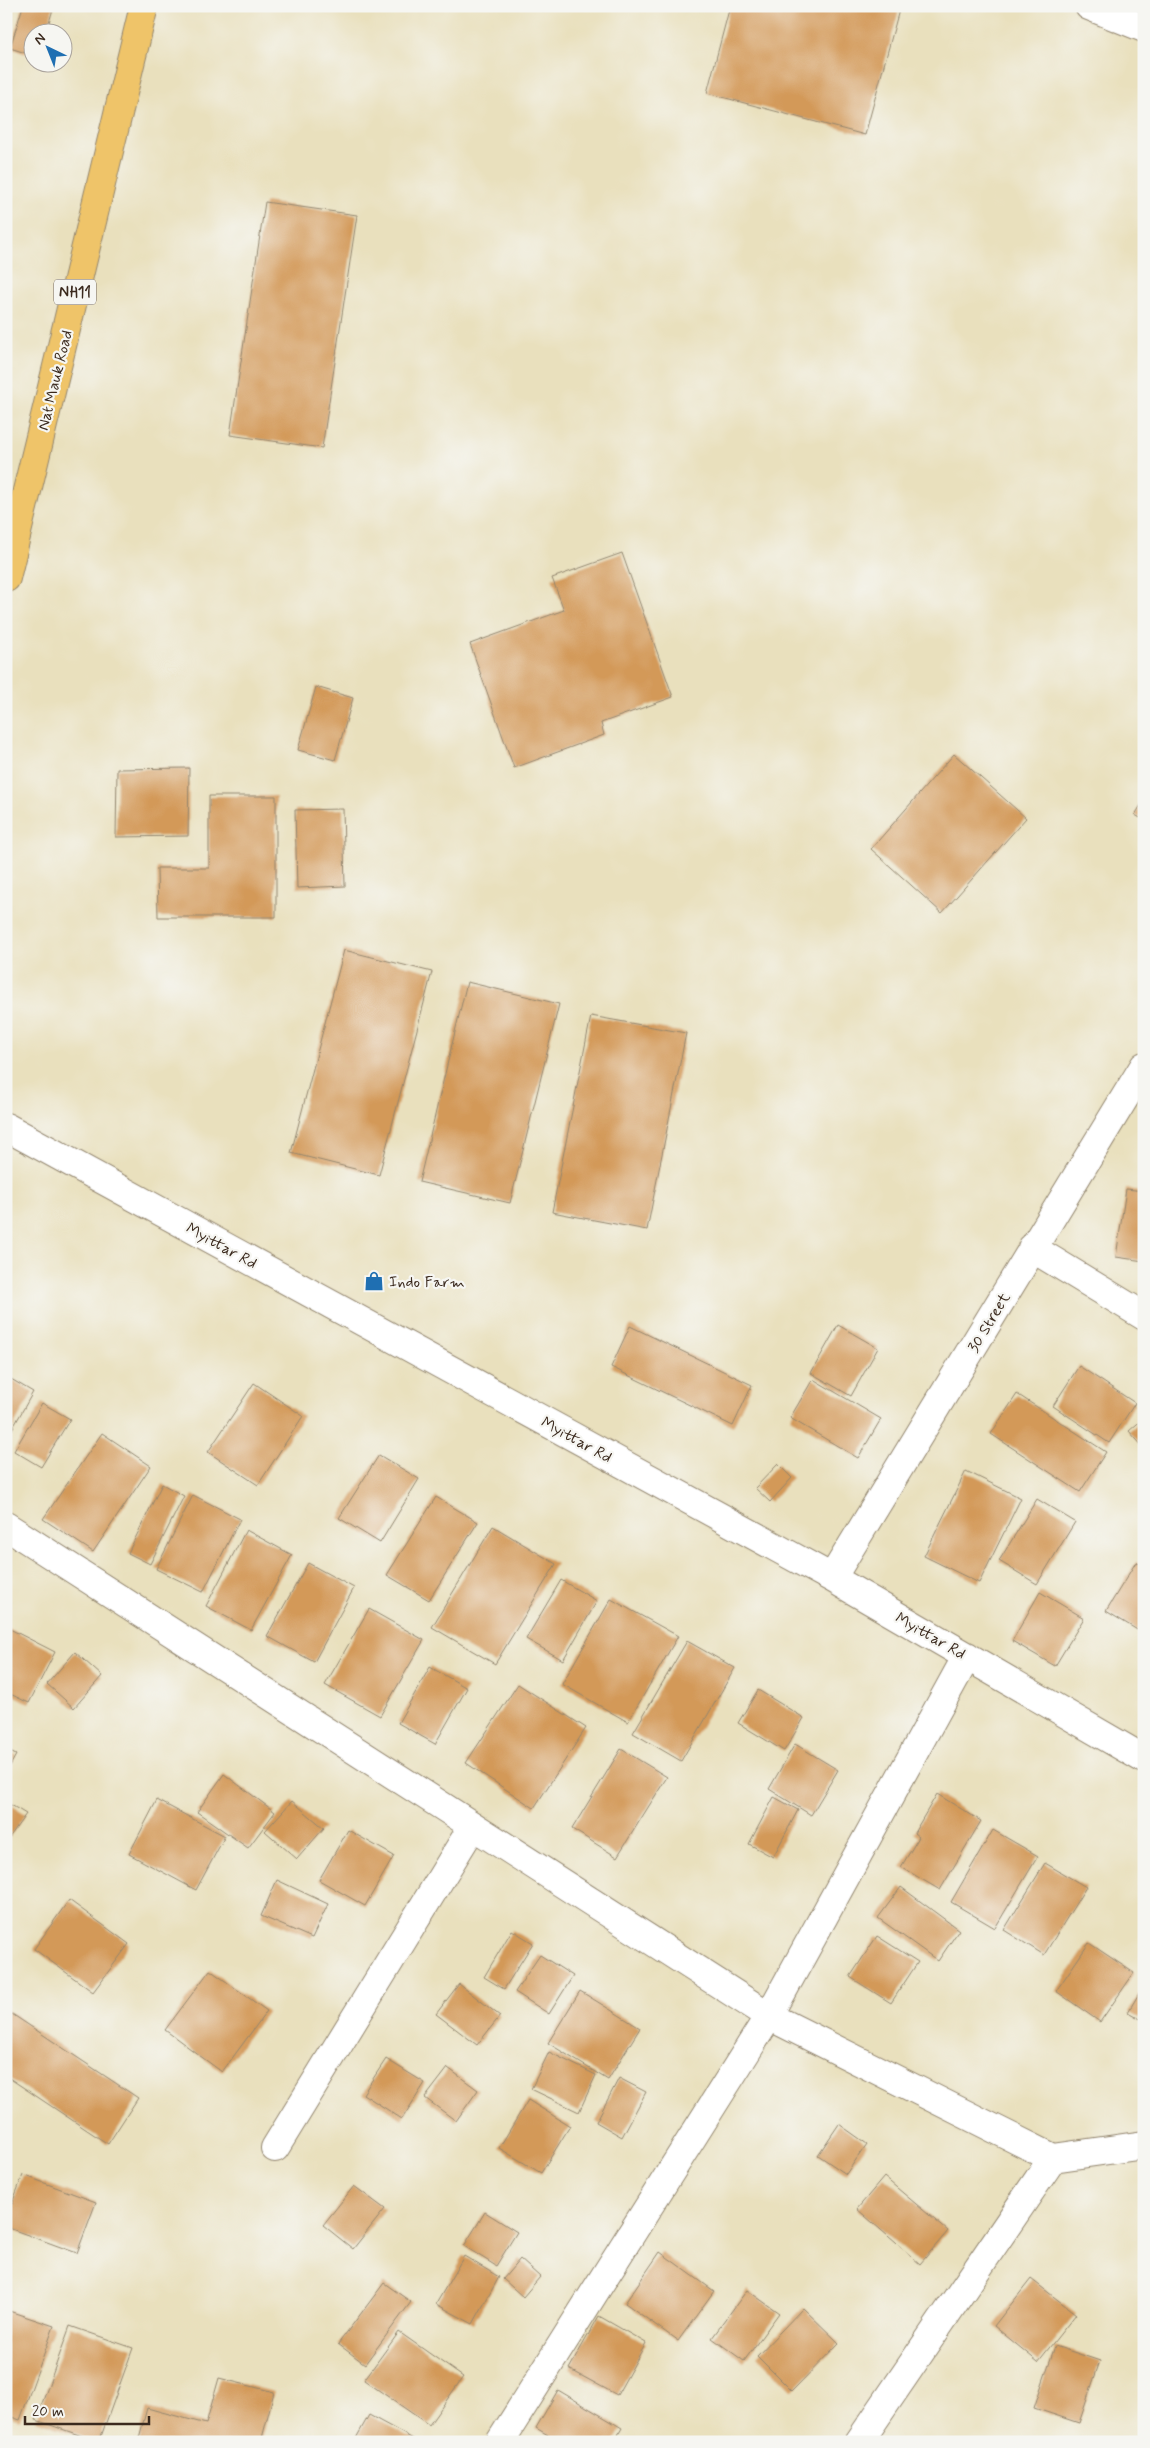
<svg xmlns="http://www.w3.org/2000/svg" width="1150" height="2448" viewBox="0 0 1150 2448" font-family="Mynerve,sans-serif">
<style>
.building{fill:#d39958}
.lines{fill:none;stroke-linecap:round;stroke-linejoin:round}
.minor-casing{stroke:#92856e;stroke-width:30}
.highway-casing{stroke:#92856e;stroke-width:30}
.minor{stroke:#fff;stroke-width:28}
.highway{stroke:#efc469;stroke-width:28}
.labels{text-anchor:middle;stroke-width:4.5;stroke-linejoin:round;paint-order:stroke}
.shield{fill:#f6f6f2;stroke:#73675e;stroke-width:1}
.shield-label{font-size:15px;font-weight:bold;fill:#3b2a1e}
.street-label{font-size:16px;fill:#3b2a1e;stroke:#f6f6f2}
.poi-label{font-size:16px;fill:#3b2a1e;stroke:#f6f6f2;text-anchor:start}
</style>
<rect width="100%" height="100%" fill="#f6f6f2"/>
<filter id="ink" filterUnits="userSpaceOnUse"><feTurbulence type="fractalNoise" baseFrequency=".02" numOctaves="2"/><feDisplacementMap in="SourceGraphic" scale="10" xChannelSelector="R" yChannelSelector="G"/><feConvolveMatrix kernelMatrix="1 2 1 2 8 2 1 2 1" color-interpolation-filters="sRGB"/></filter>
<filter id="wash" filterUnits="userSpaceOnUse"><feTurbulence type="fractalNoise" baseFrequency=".0096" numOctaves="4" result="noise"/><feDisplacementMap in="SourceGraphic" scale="20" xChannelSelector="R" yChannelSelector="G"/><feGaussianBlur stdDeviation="1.12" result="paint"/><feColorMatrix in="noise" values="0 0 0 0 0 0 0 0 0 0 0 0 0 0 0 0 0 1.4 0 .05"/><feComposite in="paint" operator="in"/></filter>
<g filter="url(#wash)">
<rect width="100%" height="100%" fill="#e9e0bd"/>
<g id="blocks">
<!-- building -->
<path class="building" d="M 23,6 L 54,6 L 46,32 L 32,32 L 32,55 L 10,48 Z
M 730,6 L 883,6 L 899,10 L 865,135 L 707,93 Z
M 265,202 L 357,215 L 322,448 L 230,435 Z
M 622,553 L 673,697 L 601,723 L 604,735 L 514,768 L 470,644 L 564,610 L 552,578 Z
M 316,687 L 353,698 L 335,760 L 298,750 Z
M 954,754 L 1026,818 L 942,913 L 871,849 Z
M 189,768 L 188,836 L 116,837 L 117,769 Z
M 209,796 L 276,796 L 276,917 L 158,917 L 157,868 L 209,868 Z
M 1144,800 L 1144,820 L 1135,815 Z
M 343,809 L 345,886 L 297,888 L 295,810 Z
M 344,950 L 432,972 L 379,1175 L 291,1153 Z
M 467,982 L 559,1004 L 510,1203 L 419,1182 Z
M 591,1016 L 686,1033 L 647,1230 L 552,1212 Z
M 1126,1189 L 1144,1191 L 1144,1261 L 1116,1257 Z
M 838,1325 L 878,1348 L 851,1396 L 811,1373 Z
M 630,1326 L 752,1385 L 733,1426 L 611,1367 Z
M 1079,1366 L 1135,1403 L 1109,1443 L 1053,1406 Z
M 6,1376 L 33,1392 L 6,1440 Z
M 813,1379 L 881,1419 L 858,1458 L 790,1418 Z
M 254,1383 L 303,1416 L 258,1485 L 208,1452 Z
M 1017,1394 L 1106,1452 L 1080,1492 L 991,1434 Z
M 42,1403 L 70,1419 L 41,1467 L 14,1451 Z
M 1144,1418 L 1144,1448 L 1129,1431 Z
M 102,1433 L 151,1466 L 93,1552 L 43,1519 Z
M 379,1455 L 419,1479 L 380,1543 L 339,1518 Z
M 778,1464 L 792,1478 L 770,1502 L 755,1488 Z
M 966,1471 L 1021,1498 L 979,1583 L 924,1556 Z
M 162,1484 L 184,1496 L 150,1564 L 128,1553 Z
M 193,1495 L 240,1519 L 203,1592 L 156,1569 Z
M 436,1497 L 478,1522 L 429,1600 L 387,1575 Z
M 1037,1499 L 1075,1522 L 1037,1584 L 999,1561 Z
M 493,1526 L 556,1564 L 495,1664 L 432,1627 Z
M 246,1530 L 292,1555 L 251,1630 L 206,1606 Z
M 1136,1562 L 1144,1567 L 1144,1634 L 1106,1611 Z
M 308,1563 L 354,1588 L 314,1662 L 267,1636 Z
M 561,1580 L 597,1601 L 563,1660 L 526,1639 Z
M 1040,1592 L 1084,1618 L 1055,1666 L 1012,1641 Z
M 611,1599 L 678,1636 L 628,1722 L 562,1684 Z
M 369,1609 L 424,1640 L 380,1716 L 325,1685 Z
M 6,1627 L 55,1652 L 29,1703 L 6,1692 Z
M 687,1641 L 735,1668 L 681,1761 L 633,1733 Z
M 75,1652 L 102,1676 L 74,1708 L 47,1684 Z
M 430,1667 L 467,1688 L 435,1744 L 398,1723 Z
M 518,1684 L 586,1728 L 534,1808 L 466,1763 Z
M 758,1690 L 804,1718 L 784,1751 L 738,1723 Z
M 795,1744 L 838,1770 L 811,1815 L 769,1789 Z
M 621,1749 L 667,1777 L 617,1857 L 572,1829 Z
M 6,1750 L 16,1755 L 6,1773 Z
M 224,1774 L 275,1812 L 248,1848 L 197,1812 Z
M 937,1794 L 981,1821 L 940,1890 L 901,1867 L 919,1837 L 914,1833 Z
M 774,1797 L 798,1810 L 773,1857 L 749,1844 Z
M 157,1800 L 225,1836 L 196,1890 L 129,1854 Z
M 292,1801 L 324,1828 L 297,1859 L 265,1831 Z
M 6,1802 L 26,1814 L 6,1842 Z
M 348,1830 L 394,1856 L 365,1906 L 319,1880 Z
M 993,1830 L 1038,1856 L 995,1928 L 951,1902 Z
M 1045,1863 L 1086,1887 L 1044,1955 L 1004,1930 Z
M 277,1880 L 328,1904 L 312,1938 L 261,1916 Z
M 901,1887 L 959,1930 L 938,1961 L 878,1918 Z
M 69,1900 L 129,1944 L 93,1992 L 34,1949 Z
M 512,1930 L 533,1943 L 504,1989 L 484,1977 Z
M 877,1936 L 918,1962 L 891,2003 L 850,1977 Z
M 1089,1943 L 1134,1973 L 1100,2022 L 1056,1991 Z
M 540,1955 L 573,1976 L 549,2014 L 515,1992 Z
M 210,1970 L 267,2011 L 222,2072 L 165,2030 Z
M 459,1984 L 500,2016 L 477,2045 L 436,2014 Z
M 1144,1985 L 1144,2021 L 1128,2012 Z
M 580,1991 L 640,2028 L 608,2080 L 548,2043 Z
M 6,2010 L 138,2098 L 108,2144 L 6,2076 Z
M 549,2052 L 596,2075 L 579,2112 L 531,2089 Z
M 386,2059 L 425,2083 L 402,2119 L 363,2094 Z
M 448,2068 L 478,2090 L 456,2121 L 425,2098 Z
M 619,2078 L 646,2092 L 622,2137 L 596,2122 Z
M 528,2100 L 570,2126 L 541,2173 L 499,2148 Z
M 839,2124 L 867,2144 L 846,2174 L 818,2155 Z
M 23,2175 L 96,2202 L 77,2253 L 6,2227 L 6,2219 Z
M 884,2177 L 948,2231 L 920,2264 L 857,2209 Z
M 354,2186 L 385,2209 L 353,2249 L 323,2225 Z
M 485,2212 L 517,2232 L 496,2266 L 464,2246 Z
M 660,2252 L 714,2291 L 678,2341 L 625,2303 Z
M 464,2256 L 499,2277 L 473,2324 L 436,2304 Z
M 520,2259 L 540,2277 L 523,2297 L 503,2279 Z
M 1031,2279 L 1076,2314 L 1038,2362 L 994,2326 Z
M 384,2283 L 411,2302 L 365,2364 L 338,2344 Z
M 747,2290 L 779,2313 L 744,2361 L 712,2338 Z
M 803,2308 L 839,2343 L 792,2391 L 757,2356 Z
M 9,2311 L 54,2326 L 20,2420 L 6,2415 L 6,2319 Z
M 599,2316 L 646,2343 L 617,2395 L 569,2369 Z
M 70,2326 L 133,2348 L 99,2442 L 36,2420 Z
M 399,2332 L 463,2377 L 429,2425 L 364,2380 Z
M 1055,2346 L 1100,2361 L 1079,2423 L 1034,2408 Z
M 219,2378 L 274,2392 L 261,2442 L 138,2442 L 147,2408 L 206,2424 Z
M 558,2390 L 622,2428 L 614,2442 L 560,2442 L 536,2428 Z
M 369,2415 L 415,2440 L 414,2442 L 354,2442 Z"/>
</g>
</g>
<g filter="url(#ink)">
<use href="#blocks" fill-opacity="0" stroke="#92856e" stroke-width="1"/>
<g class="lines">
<defs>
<path id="minor" d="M 1089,6 L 1144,28
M 6,1127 L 832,1578 L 1144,1759
M 1032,1248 L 1144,1316
M 6,1526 L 769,2016 L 1053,2158 L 1144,2145
M 832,1578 L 1144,1066
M 275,2148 L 473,1826
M 500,2442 L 769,2016 L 967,1656
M 859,2442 L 1053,2158"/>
<path id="highway" d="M 6,578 L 144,6"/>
</defs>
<!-- minor casing -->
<use href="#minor" class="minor-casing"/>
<!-- highway casing -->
<use href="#highway" class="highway-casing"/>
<!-- minor -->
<use href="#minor" class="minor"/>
<!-- highway -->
<use href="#highway" class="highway"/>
</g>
</g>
<!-- icons -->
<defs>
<symbol id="shop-bare" viewBox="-9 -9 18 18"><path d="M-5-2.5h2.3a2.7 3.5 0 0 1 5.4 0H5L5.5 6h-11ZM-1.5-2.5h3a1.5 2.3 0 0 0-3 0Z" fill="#1f6fb2" stroke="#f6f6f2" stroke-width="2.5" paint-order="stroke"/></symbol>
</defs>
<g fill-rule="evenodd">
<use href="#shop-bare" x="360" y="1267" width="28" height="28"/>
</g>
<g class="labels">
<!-- shield labels -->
<rect class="shield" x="54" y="279.5" width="42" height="25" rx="4"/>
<g class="shield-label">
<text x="75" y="297">NH11</text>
</g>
<!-- street labels -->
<g class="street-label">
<text transform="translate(54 380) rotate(-76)" y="6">Nat Mauk Road</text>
<text transform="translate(222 1245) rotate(29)" y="6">Myittar Rd</text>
<text transform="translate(988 1322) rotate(-59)" y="6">30 Street</text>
<text transform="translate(577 1439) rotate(29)" y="6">Myittar Rd</text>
<text transform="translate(931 1635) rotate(30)" y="6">Myittar Rd</text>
</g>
<!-- poi labels -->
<g class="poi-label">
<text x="389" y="1287">Indo Farm</text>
</g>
</g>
<!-- margin -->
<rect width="1150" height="2448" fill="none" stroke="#f6f6f2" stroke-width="25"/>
<!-- north arrow -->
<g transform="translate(48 48) rotate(317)"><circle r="24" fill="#f6f6f2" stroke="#aba49d"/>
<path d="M0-4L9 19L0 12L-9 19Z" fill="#1f6fb2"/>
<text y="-8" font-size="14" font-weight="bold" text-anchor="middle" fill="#3b2a1e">N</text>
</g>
<!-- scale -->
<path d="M25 2416v8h124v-8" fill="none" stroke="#3b2a1e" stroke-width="2.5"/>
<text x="32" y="2416" font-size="15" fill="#3b2a1e" stroke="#f6f6f2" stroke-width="4" paint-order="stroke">20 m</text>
</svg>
